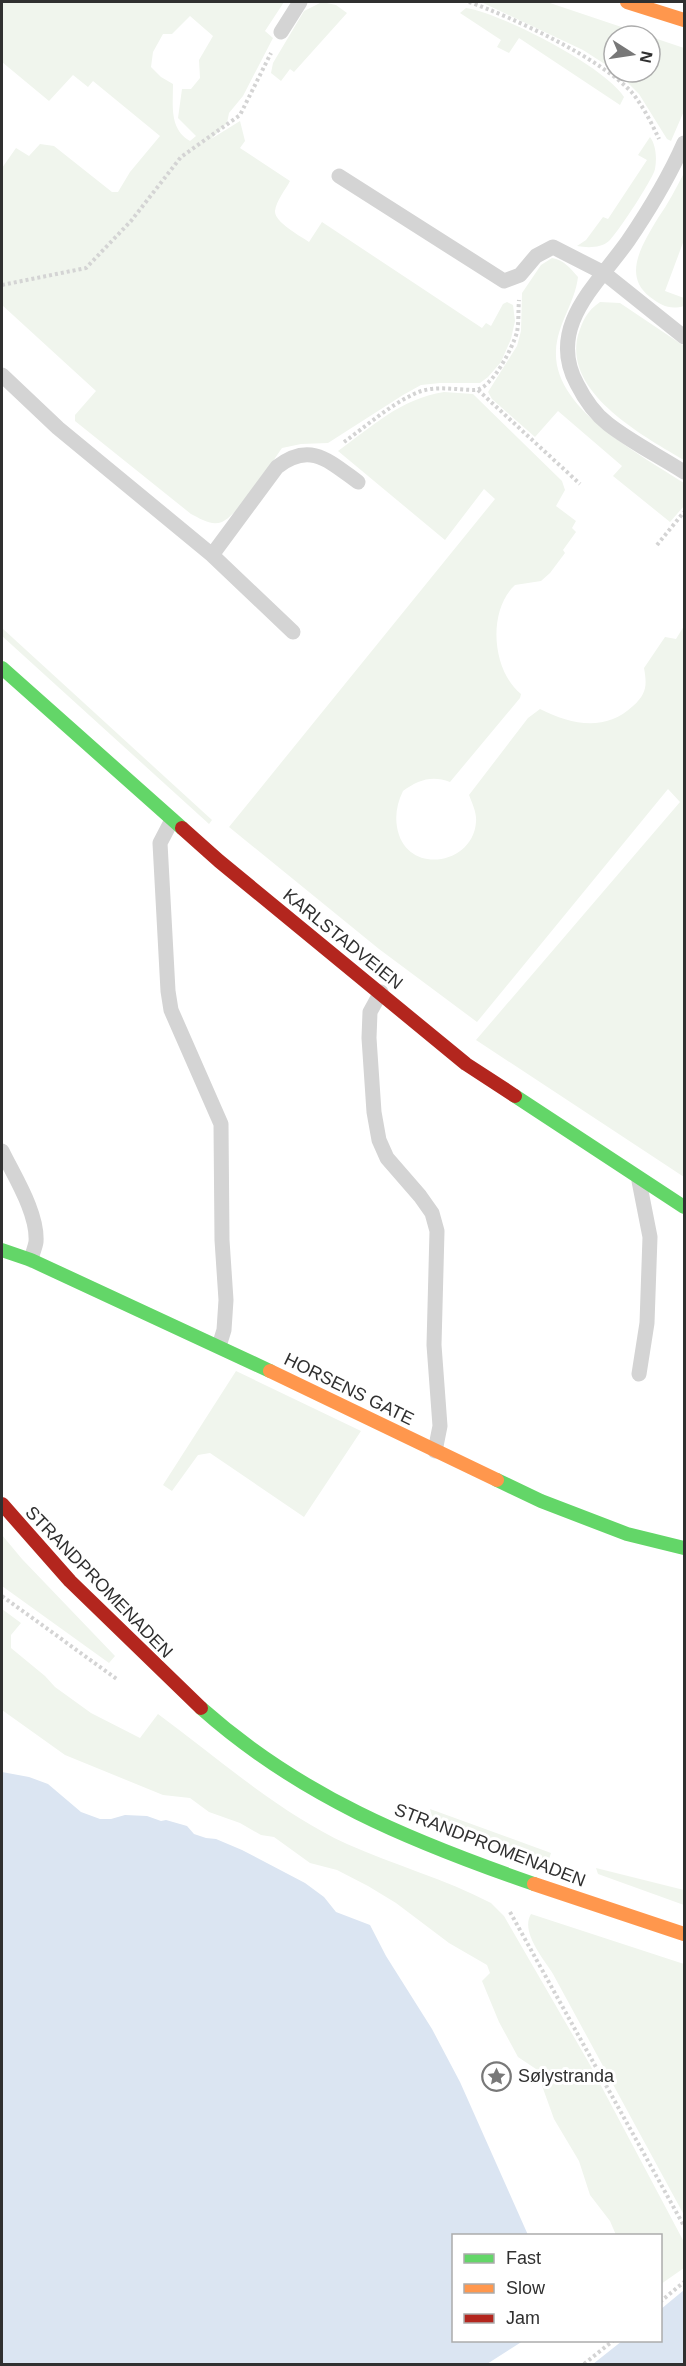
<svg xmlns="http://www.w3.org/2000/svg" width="686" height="2366" viewBox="0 0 686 2366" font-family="Arial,sans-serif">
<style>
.green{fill:#f0f5ed;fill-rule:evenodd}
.water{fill:#dbe5f2}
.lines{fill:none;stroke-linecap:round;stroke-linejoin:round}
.path{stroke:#d4d4d4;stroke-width:4;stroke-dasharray:3 3;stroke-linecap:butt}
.lane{stroke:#d4d4d4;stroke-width:15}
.fast{stroke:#63d668;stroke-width:14}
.slow{stroke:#ff974d;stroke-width:14}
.jam{stroke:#b3261e;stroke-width:14}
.labels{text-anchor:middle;stroke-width:6;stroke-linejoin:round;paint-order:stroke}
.street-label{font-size:18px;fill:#303030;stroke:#fff}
.poi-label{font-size:18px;fill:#303030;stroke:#fff;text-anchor:start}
</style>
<rect width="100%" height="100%" fill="#fff"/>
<!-- green -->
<path class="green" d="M 2,2 L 284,2 L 265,31 L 273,38 L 243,96 L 229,113 L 227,123 L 211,139 L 240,121 L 245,141 L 240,148 L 290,181 C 286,189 276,201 275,211 C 274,222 300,236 309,242 L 322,222 L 482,328 L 486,323 L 491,326 L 503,304 L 507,302 L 513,305 L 515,321 L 511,339 L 501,362 L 488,377 L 480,383 L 440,383 L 421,385 L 403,395 L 328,443 L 301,444 L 282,448 C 270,465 239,514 222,522 C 211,526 201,519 191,514 L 75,421 L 75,415 L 96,391 L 2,305 L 2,168 L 16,148 L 29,156 L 40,144 L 54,146 L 112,192 L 118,192 L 130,172 L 160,136 L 93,81 L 88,87 L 73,75 L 49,101 L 2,62 ZM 190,16 L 213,36 L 199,60 L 200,78 L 191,89 L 182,89 L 178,118 L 196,136 L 190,141 C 169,129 173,105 173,84 L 161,77 L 151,67 L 153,52 L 163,34 L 172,34 Z
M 322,2 L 336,5 L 347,13 L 294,72 L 290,69 L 281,81 L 271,73 L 273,63 L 304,11 Z
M 481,2 L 547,2 L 684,48 L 684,111 L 671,141 L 667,139 L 639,94 L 617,72 L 650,72 L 650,36 L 614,36 L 614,70 L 583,50 Z
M 466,8 C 501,13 606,67 624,97 L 620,105 L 519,38 L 509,53 L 497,47 L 501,40 L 460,13 Z
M 650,137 C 656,145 657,158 655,169 C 653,179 617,234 609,241 C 601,248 588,248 577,246 L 586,240 L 603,217 L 608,219 L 647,160 L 638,155 Z
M 684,173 L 684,240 L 665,291 L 684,298 L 684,306 C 670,310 662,306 650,297 C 621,275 644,242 658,218 C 668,204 676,188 684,173 Z
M 552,258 C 564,260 570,268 578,277 C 575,303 557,324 556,351 C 553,410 642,455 684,483 L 684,506 L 670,522 L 613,476 L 622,466 L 558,411 L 535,437 L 492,399 L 488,392 L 517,346 L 521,331 L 522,293 L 541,265 Z
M 600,302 L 620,303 L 684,346 L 684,460 C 644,436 563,393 578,335 C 583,320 587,311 600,302 Z
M 444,392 L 473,394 L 562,481 L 565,490 L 556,506 L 576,521 L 572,528 L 576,532 L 563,550 L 565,553 L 550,573 L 541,581 L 515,585 C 487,611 492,671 521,694 L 520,698 L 450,782 C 432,775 418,780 403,791 C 397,803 395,815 397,827 C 405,876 473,866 476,822 C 477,813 472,803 469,795 L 528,718 L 540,709 C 572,725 605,732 633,706 C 647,693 647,685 644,668 L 665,637 L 676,639 L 684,626 L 684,1177 L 476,1040 L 680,802 L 668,789 L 477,1022 L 379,949 L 229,827 L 495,499 L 484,489 L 445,540 L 338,451 C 373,426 400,399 444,392 Z
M 2,628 L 212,820 L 209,824 L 2,636 Z
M 236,1371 L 361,1431 L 304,1517 L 210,1453 L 198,1455 L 172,1491 L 163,1485 Z
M 2,1535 L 22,1559 L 115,1656 L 109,1663 L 2,1586 Z
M 2,1609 L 21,1623 L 11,1635 L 11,1648 L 45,1676 L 55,1687 L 91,1713 L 140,1738 L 158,1714 C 219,1759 278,1812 347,1844 C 394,1865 445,1879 491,1903 L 504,1916 L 589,2063 L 684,2242 L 684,2268 L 661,2284 L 660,2236 L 616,2235 L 610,2221 L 590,2195 L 579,2161 L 554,2119 L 536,2069 L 518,2057 L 499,2022 L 482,1981 L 490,1973 L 487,1965 L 449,1943 L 396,1903 L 368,1886 L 337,1870 L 310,1863 L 274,1837 L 261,1835 L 240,1823 L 209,1812 L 190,1798 L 163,1795 L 65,1755 L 2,1710 Z
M 430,1809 L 551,1853 L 547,1865 L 442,1827 L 433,1820 Z
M 596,1868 L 684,1890 L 684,1905 L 598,1874 Z
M 531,1914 L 684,1964 L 684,2215 L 553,1974 C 544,1959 520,1932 531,1914 Z"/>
<!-- water -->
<path class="water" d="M 2,1772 L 29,1777 L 48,1784 L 81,1812 L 100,1819 L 111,1819 L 125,1815 L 147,1816 L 161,1821 L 166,1820 L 187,1826 L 194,1834 L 206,1838 L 216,1839 L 242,1850 L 305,1883 L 324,1897 L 336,1912 L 370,1925 L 386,1956 L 432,2029 L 460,2082 L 528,2235 L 454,2236 L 454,2340 L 523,2341 L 487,2364 L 2,2364 Z
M 684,2290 L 684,2364 L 593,2364 L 622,2341 L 660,2340 L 661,2309 Z"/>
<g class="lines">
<!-- path -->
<path class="path" d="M 469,2 C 512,17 605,60 634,95 C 644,108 652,124 659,139
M 2,285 L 86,268 L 131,221 L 181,157 L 240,115 L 271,53
M 478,390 L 580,484
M 344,442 C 365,427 389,406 412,395 C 432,384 454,390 475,390 C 492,389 513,347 517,332 C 519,322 518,311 519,300
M 657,545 L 684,512
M 2,1596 L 118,1680
M 510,1912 L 684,2226
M 660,2302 L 684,2282
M 584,2364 L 614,2340"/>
<!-- lane -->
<path class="lane" d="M 281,32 L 300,2
M 684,143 C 669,177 649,210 628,241 C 597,285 546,327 577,384 C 584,398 595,414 608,424 C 631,442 659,456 684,472
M 339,176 L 504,281 L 520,275 L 536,256 L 553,247 L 604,273 L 684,337
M 2,375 L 58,428 L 212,555 L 293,632
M 212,555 L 277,467 C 310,441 329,461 358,482
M 172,820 L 160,843 L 168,991 L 171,1010 L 221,1124 L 222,1240 L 226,1300 L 224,1330 L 219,1346
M 381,992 L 370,1012 L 369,1038 L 374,1112 L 379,1140 L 387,1158 L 420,1196 L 432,1213 L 437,1231 L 434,1345 L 440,1426 L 435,1451
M 2,1151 C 14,1176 38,1213 36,1242 C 35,1248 32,1254 31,1260
M 639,1374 L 647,1323 L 650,1237 L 639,1181"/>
<!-- fast -->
<path class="fast" d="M 2,668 L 182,828
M 515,1096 L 684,1207
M 2,1250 L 31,1260 L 270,1371
M 497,1480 L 541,1501 L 627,1534 L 684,1548
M 201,1708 C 300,1796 410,1841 534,1884"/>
<!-- slow -->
<path class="slow" d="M 627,2 L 684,20
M 270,1371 L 497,1480
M 534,1884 L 684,1934"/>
<!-- jam -->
<path class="jam" d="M 182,828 L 219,861 L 466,1064 L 515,1096
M 2,1504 L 70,1581 L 201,1708"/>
</g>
<!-- icons -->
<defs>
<symbol id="sight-ring" viewBox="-11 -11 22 22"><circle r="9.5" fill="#fff" stroke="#787878" stroke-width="1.5"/><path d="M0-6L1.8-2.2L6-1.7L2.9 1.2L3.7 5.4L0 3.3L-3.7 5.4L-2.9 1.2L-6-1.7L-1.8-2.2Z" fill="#787878"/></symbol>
</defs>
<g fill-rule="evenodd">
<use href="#sight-ring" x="480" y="2060" width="33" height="33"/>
</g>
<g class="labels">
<!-- street labels -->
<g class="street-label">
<text transform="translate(343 939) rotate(39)" y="6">KARLSTADVEIEN</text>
<text transform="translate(349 1389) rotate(26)" y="6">HORSENS GATE</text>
<text transform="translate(99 1582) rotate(46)" y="6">STRANDPROMENADEN</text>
<text transform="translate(490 1845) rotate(21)" y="6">STRANDPROMENADEN</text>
</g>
<!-- poi labels -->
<g class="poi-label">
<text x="518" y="2082">Sølystranda</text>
</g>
</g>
<!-- border -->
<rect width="686" height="2366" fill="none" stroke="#303030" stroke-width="6"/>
<!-- legend -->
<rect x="452" y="2234" width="210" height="108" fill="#ffffff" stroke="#acacac" stroke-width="1.5"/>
<rect x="464" y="2254" width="30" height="9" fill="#63d668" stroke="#acacac" stroke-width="1.5"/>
<text x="506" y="2264" font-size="18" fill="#303030">Fast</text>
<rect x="464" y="2284" width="30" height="9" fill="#ff974d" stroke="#acacac" stroke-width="1.5"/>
<text x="506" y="2294" font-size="18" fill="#303030">Slow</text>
<rect x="464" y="2314" width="30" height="9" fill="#b3261e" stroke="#acacac" stroke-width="1.5"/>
<text x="506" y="2324" font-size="18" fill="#303030">Jam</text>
<!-- north arrow -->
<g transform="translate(632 54) rotate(102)"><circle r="28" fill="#ffffff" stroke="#acacac" stroke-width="1.5"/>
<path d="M0-4.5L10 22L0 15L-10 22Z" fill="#787878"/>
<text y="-9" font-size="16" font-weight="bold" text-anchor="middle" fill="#303030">N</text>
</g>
</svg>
